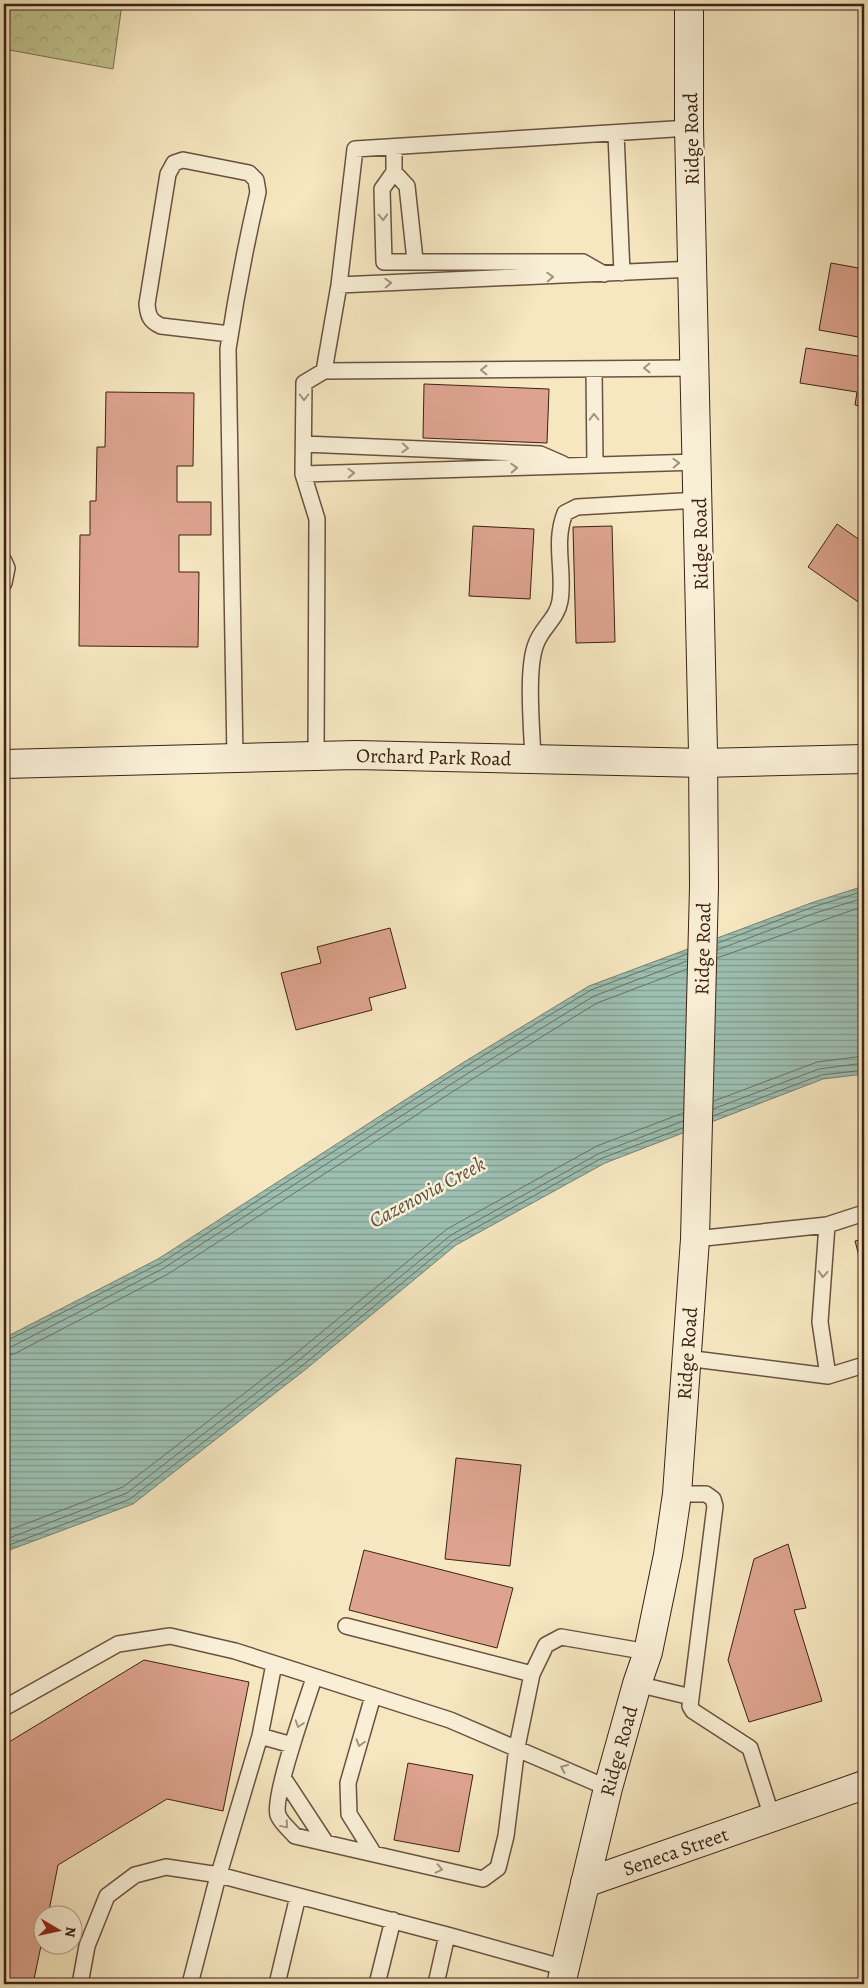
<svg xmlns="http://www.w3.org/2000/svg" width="868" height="1988" viewBox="0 0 868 1988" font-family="Alegreya,serif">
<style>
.forest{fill:url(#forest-crowns);stroke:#7e7252}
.water{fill:url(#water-rules);stroke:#768074}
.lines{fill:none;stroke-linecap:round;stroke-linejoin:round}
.shore{stroke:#6c7064;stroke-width:1}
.building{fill:#dda38f;stroke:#3c2116}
.lane-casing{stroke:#6a5240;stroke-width:18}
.secondary-casing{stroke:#3c2116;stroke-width:30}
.lane{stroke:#f9efd6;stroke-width:15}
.secondary{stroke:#f9efd6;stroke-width:28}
.oneway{stroke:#a49280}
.labels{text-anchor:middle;stroke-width:5;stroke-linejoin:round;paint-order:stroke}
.street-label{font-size:20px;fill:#3c2116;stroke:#f9efd6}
.water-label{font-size:21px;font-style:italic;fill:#595145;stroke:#f9efd6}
</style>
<defs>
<pattern id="forest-crowns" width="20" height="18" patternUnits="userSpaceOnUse" patternTransform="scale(1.25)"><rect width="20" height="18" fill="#c1c48f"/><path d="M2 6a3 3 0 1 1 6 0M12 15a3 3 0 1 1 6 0" fill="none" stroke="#a7a87b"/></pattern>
<pattern id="water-rules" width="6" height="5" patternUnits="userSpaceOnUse" patternTransform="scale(1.25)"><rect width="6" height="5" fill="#9dc0b2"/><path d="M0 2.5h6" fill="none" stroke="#819c90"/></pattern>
</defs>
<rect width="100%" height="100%" fill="#f6e7c0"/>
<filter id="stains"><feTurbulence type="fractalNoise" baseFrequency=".004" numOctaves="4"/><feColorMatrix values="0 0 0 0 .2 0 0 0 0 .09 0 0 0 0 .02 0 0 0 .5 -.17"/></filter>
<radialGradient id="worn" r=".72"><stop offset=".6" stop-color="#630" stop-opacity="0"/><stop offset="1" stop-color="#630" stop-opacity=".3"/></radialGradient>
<!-- forest -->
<path class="forest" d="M 4,4 L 122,4 L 113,69 L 4,49 Z"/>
<!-- water -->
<path class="water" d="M 864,886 L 864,1074 L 823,1079 L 605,1163 L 456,1245 L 306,1369 L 133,1504 L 4,1552 L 4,1338 L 158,1259 L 464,1062 L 589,986 L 811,903 Z"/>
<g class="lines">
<!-- shore -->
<path class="shore" d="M 718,943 L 813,907 L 864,891
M 717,950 L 815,913 L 864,898
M 717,958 L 864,906
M 714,1101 L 817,1062 L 864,1056
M 713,1109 L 819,1069 L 864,1063
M 713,1116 L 821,1075 L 864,1070
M 4,1342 L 161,1263 L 466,1066 L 591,990 L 687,954
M 4,1349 L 11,1347 L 164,1268 L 470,1072 L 594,996 L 687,961
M 4,1356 L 14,1354 L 168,1274 L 474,1078 L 597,1003 L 687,969
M 4,1532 L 123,1487 L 294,1355 L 447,1229 L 597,1146 L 683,1113
M 4,1540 L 127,1493 L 299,1360 L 451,1235 L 600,1153 L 683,1121
M 4,1547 L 130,1499 L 303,1365 L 454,1240 L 602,1158 L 683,1128"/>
</g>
<!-- building -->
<path class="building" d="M 831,263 L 864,269 L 864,338 L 819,330 Z
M 806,348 L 864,357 L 864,407 L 855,405 L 857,392 L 800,383 Z
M 424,384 L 549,389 L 547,443 L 423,438 Z
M 106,392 L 194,393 L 193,466 L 177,466 L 177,502 L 211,502 L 211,535 L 179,535 L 179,572 L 199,572 L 198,647 L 79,646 L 80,535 L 90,535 L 90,501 L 96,501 L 97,447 L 105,447 Z
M 837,524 L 864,543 L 864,606 L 808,567 Z
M 473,526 L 534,529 L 530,599 L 469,596 Z
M 612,526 L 615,642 L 576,643 L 573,527 Z
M 390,928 L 406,988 L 369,998 L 372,1010 L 296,1030 L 281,973 L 321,963 L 317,947 Z
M 864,1239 L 864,1275 L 855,1241 Z
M 456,1458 L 521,1465 L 510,1566 L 445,1559 Z
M 788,1544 L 806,1608 L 794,1610 L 822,1701 L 749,1722 L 728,1660 L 754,1559 Z
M 364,1550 L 513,1588 L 497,1648 L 349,1610 Z
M 144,1660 L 249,1682 L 223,1811 L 167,1799 L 58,1865 L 48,1916 L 42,1916 L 42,1941 L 33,1984 L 4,1984 L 4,1745 Z
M 408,1763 L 473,1775 L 459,1852 L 394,1840 Z"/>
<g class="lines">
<defs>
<path id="lane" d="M 616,134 L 622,273
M 394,147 L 394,172 L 407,186 L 415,260
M 394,172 L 382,189 L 384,262 L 583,262 L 604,274
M 339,285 L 694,269
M 230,334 L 161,326 C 150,321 148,316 147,304 L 168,174 L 174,163 L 183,160 L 249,173 L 256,180 L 258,192 C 246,244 236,296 228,349 L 235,758
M 594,369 L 595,465
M 324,371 L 339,285 L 355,149 L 689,128
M 304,444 L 540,454 L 563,464
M 303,474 L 698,462
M 4,561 L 7,568 L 4,583
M 316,756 L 317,519 L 303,474 L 304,383 L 324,371 L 696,368
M 533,759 C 532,730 526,669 536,644 C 542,627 557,619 560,601 C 565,571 553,543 565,513 L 577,507 L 699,500
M 827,1225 L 820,1322 L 828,1376
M 695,1239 L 827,1225 L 864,1213
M 686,1358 L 828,1376 L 864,1365
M 677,1494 L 706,1494 L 713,1499 L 715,1506 L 690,1706 L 693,1711 L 750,1748 L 772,1817
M 346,1626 L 532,1674
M 314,1678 C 307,1700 272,1798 278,1815 C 281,1823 290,1830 295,1836 L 483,1879 L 498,1868 L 506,1836 L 517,1747 L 532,1674 L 546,1645 L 561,1637 L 648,1652
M 637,1684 L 691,1697
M 373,1696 L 348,1783 L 349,1814 L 374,1854
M 4,1708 L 118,1644 L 170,1636 L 235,1651 L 450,1720 L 608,1788
M 260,1736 L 274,1664
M 284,1779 L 326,1843
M 447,1935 L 565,1968
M 80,1984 L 87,1946 L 107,1896 L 135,1875 L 166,1867 L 219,1875 L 447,1935 L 436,1984
M 190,1984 L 216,1884 L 260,1736 L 292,1745
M 277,1984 L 298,1896
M 377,1984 L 393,1920"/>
<g id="secondary">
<path id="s1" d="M 4,764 L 356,755 L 703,763 L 864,759"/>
<path id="s2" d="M 585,1883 L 864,1785"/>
<path id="s3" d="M 561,1984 L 608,1788 L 637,1684 L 648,1652 L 668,1555 L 677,1494 L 695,1239 L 704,887 L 703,752 L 689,128 L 689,4"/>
</g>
</defs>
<!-- lane casing -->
<use href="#lane" class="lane-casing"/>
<!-- secondary casing -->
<use href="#secondary" class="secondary-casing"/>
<!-- lane -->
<use href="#lane" class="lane"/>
<!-- secondary -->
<use href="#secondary" class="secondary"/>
</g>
<!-- one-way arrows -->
<defs><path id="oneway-chevron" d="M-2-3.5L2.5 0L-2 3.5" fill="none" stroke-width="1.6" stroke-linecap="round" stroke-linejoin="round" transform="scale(1.25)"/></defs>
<g class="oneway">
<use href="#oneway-chevron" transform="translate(383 217) rotate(88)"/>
<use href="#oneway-chevron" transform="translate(550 277) rotate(-2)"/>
<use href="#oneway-chevron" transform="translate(388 283) rotate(-2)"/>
<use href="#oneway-chevron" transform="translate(647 368) rotate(179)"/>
<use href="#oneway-chevron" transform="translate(484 370) rotate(180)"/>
<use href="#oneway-chevron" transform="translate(304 397) rotate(90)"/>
<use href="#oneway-chevron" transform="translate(594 417) rotate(-91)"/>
<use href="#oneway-chevron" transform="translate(405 448) rotate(3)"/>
<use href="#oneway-chevron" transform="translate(676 463) rotate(-2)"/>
<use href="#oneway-chevron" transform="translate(514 468) rotate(-2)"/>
<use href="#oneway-chevron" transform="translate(351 473) rotate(-2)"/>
<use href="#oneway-chevron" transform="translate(823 1274) rotate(94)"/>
<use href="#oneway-chevron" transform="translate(299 1724) rotate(108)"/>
<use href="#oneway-chevron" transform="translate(360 1743) rotate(106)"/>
<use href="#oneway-chevron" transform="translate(564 1768) rotate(-156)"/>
<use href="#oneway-chevron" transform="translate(285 1825) rotate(50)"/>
<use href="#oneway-chevron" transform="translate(439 1869) rotate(13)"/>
</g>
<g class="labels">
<!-- street labels -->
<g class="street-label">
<text transform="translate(691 139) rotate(-91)" y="7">Ridge Road</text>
<text transform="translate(700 544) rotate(-91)" y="7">Ridge Road</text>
<text dy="7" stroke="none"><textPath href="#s1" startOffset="430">Orchard Park Road</textPath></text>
<text dy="7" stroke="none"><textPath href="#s3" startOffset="1050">Ridge Road</textPath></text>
<text dy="7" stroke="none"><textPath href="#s3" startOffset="645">Ridge Road</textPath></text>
<text dy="7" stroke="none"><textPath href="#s3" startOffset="240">Ridge Road</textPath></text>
<text dy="7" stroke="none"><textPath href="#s2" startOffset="96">Seneca Street</textPath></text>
</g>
<!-- water labels -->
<g class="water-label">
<text transform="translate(427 1192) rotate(-28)" y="7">Cazenovia Creek</text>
</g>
</g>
<!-- margin -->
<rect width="868" height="1988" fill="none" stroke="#f6e7c0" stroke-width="20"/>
<rect x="5" y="5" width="858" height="1978" fill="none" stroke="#3c2116" stroke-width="2.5"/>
<rect x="10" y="10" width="848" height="1968" fill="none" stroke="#3c2116"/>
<!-- north arrow -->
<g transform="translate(58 1930) rotate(99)"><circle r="24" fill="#f9efd6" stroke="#ad9d89"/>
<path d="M0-4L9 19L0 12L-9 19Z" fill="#8f2418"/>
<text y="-8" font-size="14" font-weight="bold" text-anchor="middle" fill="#3c2116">N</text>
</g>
<rect width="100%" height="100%" filter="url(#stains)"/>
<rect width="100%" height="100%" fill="url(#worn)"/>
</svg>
